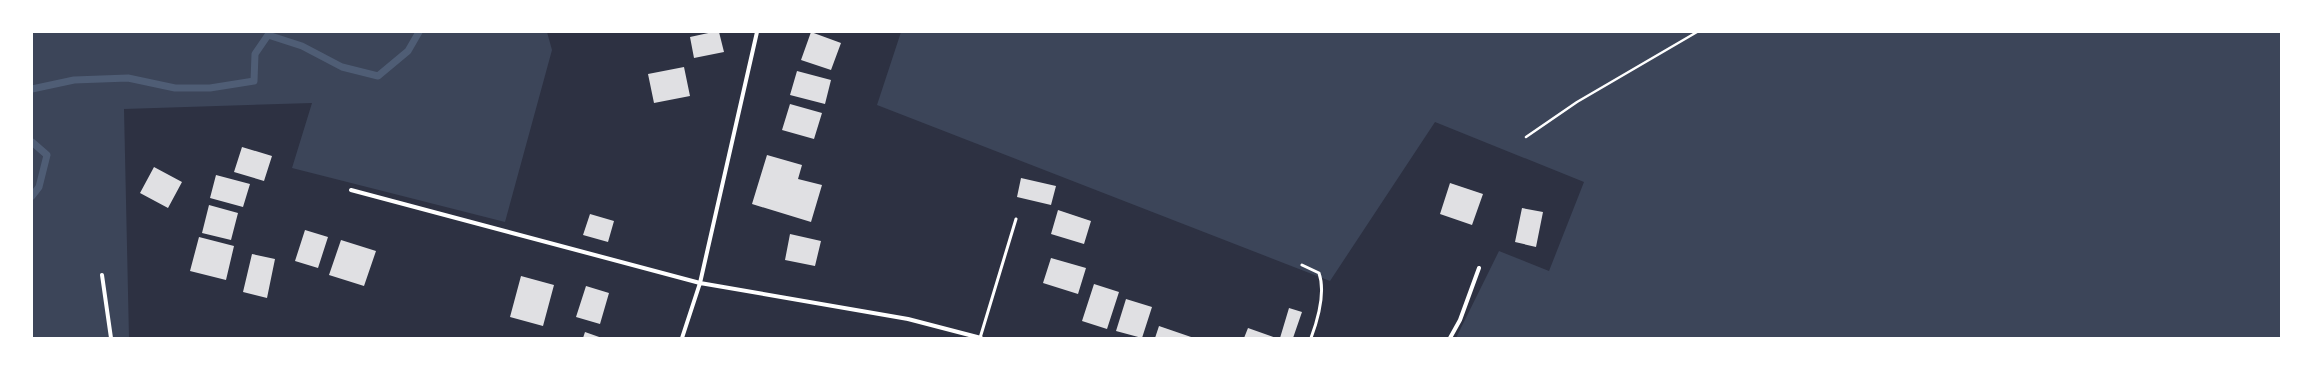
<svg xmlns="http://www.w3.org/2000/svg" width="2313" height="370" viewBox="0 0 2313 370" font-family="'Open Sans',sans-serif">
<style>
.green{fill:#3c4559}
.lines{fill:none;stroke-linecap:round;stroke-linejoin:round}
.stream{stroke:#4f5d75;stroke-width:7}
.building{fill:#e0e0e3}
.path{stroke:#fff;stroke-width:2.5}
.service{stroke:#fff;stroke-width:3}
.minor{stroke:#fff;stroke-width:4}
</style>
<rect width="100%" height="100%" fill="#2d3142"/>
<!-- green -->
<path class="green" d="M 32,32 L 547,32 L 552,50 L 505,222 L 292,168 L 312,103 L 124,109 L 129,338 L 32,338 Z
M 901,32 L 2281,32 L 2281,338 L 1456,338 L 1499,251 L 1549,271 L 1584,182 L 1435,122 L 1330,281 L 877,105 Z"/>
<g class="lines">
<!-- stream -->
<path class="stream" d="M 32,89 L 74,80 L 128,78 L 175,88 L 210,88 L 254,81 L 255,54 L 268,35 L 302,46 L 342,67 L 378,76 L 408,51 L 419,32
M 32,142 L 47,155 L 39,187 L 32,196"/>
</g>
<!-- building -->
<path class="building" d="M 713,32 L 719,32 L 724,52 L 694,58 L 690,37 Z
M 811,32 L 841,43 L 831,70 L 801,60 Z
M 684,67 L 690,96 L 654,103 L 648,74 Z
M 797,71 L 831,80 L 825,104 L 790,95 Z
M 790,104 L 822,113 L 814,139 L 782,130 Z
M 242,147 L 272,156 L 264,181 L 234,172 Z
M 767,155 L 802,165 L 798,179 L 822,185 L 811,222 L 752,204 Z
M 154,167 L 182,182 L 168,208 L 140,193 Z
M 216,175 L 250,184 L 243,207 L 210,198 Z
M 1021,178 L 1056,186 L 1051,205 L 1017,197 Z
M 1450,183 L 1483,194 L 1472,225 L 1440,214 Z
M 209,205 L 238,213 L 231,240 L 202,233 Z
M 1522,208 L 1543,212 L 1536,247 L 1515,242 Z
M 1058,210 L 1091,221 L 1084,244 L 1051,234 Z
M 590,214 L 614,221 L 608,242 L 583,235 Z
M 305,230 L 328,237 L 318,268 L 295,261 Z
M 790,234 L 821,241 L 815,266 L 785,260 Z
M 199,237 L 234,246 L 226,280 L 190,271 Z
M 341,240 L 376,251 L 364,286 L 329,275 Z
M 252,254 L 275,259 L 267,298 L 243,292 Z
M 1051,258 L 1086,268 L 1078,294 L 1043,283 Z
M 521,276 L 554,285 L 543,326 L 510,317 Z
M 1094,284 L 1119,292 L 1107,329 L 1082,321 Z
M 586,286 L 609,293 L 600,324 L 576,317 Z
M 1126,299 L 1152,307 L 1142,338 L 1116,331 Z
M 1289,308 L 1302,312 L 1293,338 L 1280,338 Z
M 1159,326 L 1194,338 L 1155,338 Z
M 1248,328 L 1276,338 L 1244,338 Z
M 585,332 L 602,338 L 583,338 Z"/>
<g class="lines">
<!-- path -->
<path class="path" d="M 1526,137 L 1577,102 L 1697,32"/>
<!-- service -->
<path class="service" d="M 1302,265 L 1319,273 C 1326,293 1318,319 1311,338
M 980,338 L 1016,219"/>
<!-- minor -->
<path class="minor" d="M 351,190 L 700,283 L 908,319 L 981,338
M 102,275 L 111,338
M 682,338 L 700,283 L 757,32
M 1450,338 L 1460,320 L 1479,268"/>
</g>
<!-- border -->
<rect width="2313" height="370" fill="none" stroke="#ffffff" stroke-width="66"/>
</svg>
